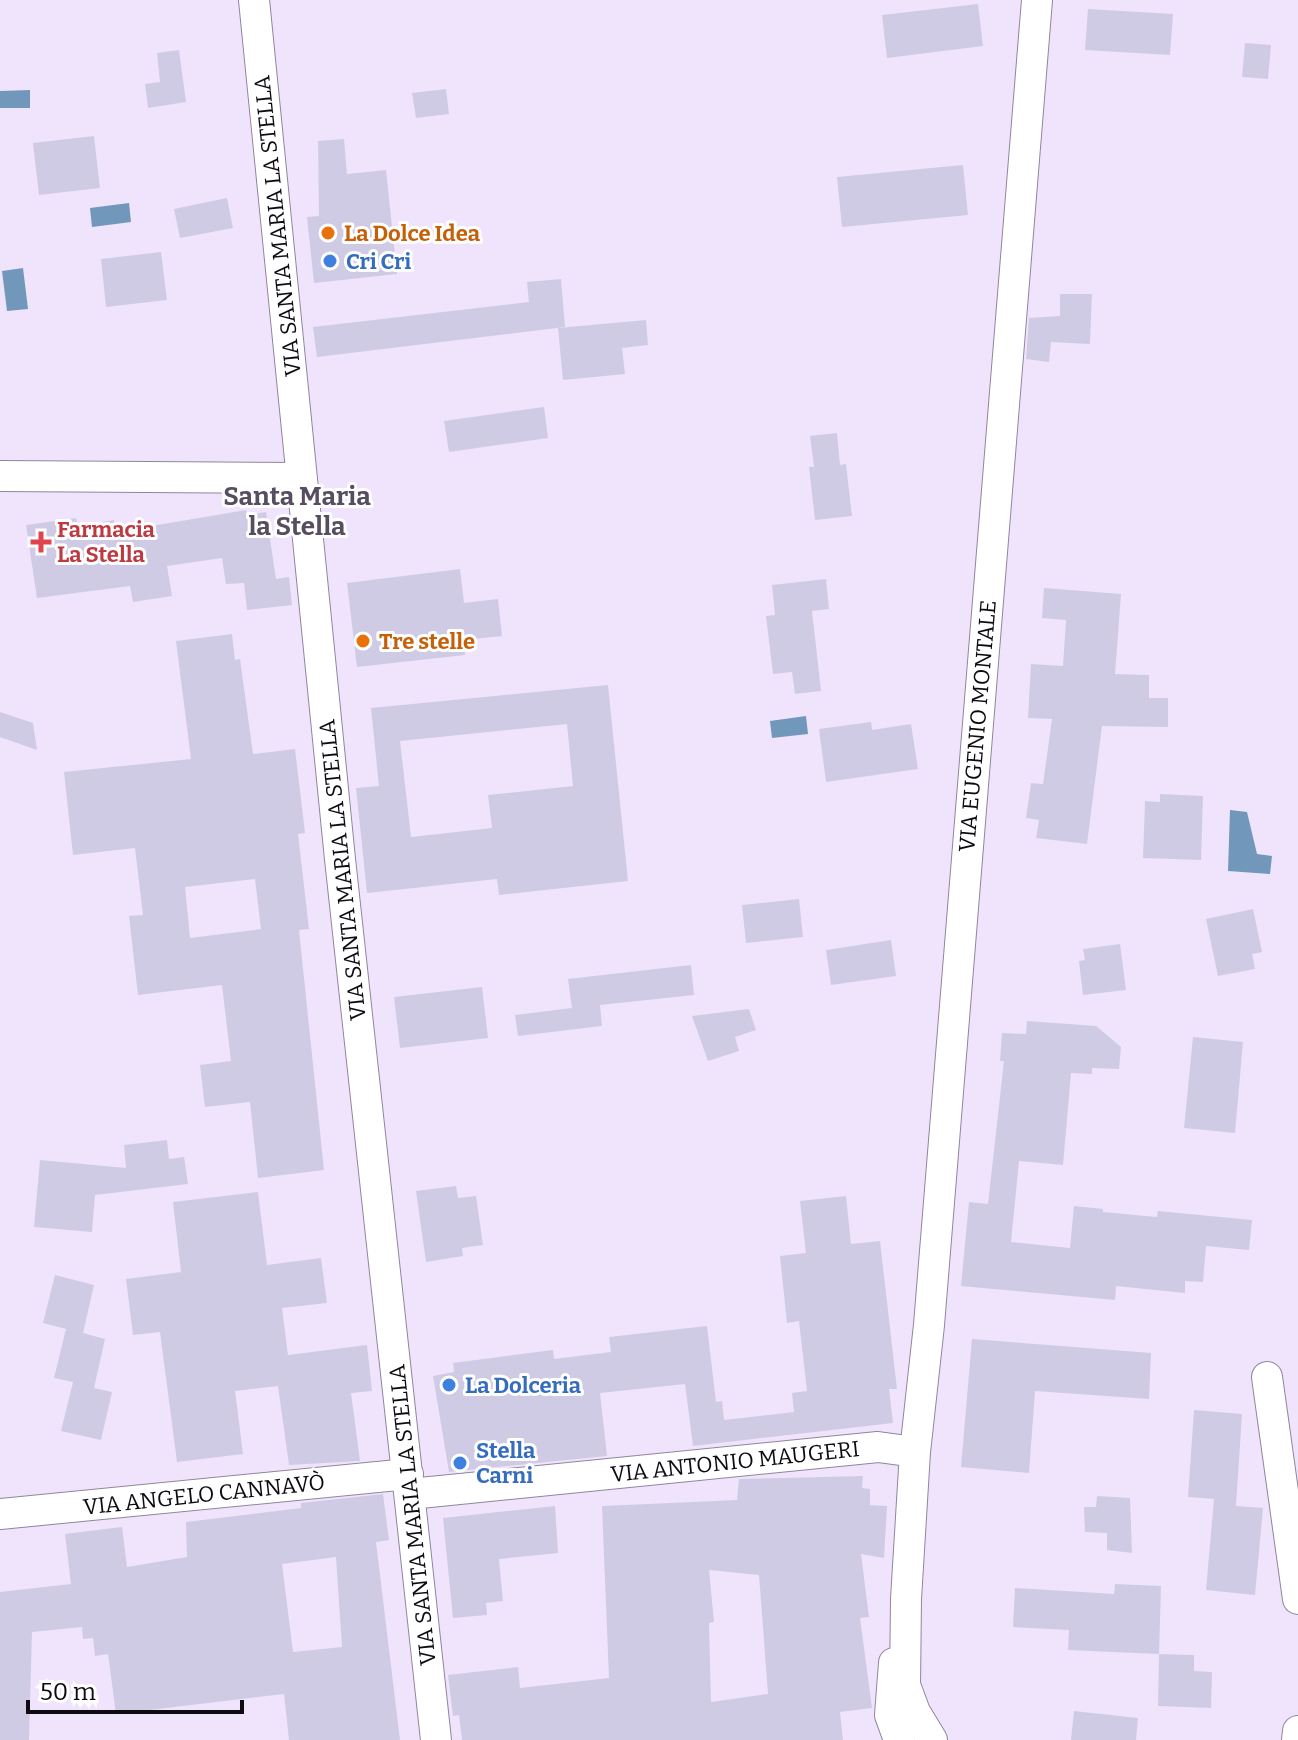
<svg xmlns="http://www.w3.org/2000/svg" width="1298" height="1740" viewBox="0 0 1298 1740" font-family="Bitter,serif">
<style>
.water{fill:#7197bb}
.building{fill:#d0cbe4;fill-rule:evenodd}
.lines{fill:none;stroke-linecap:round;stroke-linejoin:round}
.minor-casing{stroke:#90869c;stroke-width:32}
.minor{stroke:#fff;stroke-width:30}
.food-dot{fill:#e8710a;stroke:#fff;stroke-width:3}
.shop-dot{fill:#3f7fe0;stroke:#fff;stroke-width:3}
.health-dot{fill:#e0444e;stroke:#fff;stroke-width:3}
.labels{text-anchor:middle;stroke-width:6;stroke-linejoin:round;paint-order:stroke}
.street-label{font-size:22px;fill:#0e0a11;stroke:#fff}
.food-label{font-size:22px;font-weight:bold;fill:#c56008;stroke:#fff;text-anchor:start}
.shop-label{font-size:22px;font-weight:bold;fill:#366cbe;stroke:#fff;text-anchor:start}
.health-label{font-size:22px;font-weight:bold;fill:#be3a42;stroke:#fff;text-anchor:start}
.quarter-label{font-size:26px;font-weight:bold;fill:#564d60;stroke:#fff}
</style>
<rect width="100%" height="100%" fill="#efe4fc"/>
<!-- water -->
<path class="water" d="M 30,90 L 30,108 L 0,108 L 0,91 Z
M 129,203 L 131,222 L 92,227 L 90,208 Z
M 23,268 L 28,309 L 7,311 L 2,271 Z
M 806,716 L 808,734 L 772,738 L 770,721 Z
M 1230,810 L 1247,812 L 1257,854 L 1272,856 L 1270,874 L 1228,871 Z"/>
<!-- building -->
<path class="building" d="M 978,4 L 983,46 L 887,58 L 882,15 Z
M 1088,9 L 1173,14 L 1170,55 L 1085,50 Z
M 1245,43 L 1271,45 L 1268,79 L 1242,77 Z
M 179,50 L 186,102 L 148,108 L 145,84 L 160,82 L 157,53 Z
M 446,89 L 449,114 L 416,118 L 412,93 Z
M 94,136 L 100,188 L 39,195 L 33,143 Z
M 344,139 L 347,174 L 386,170 L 397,274 L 314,283 L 307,217 L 319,216 L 318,141 Z
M 963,165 L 968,215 L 842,227 L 837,177 Z
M 227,198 L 233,228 L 180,238 L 174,209 Z
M 161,252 L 167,300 L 106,307 L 101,259 Z
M 561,279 L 565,327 L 317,357 L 313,327 L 529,302 L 527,282 Z
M 1060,294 L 1092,294 L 1090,344 L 1051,342 L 1049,362 L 1026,359 L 1029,318 L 1060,316 Z
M 646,320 L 648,345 L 622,348 L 625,374 L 563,380 L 558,328 Z
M 544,407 L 548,438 L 449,452 L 444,421 Z
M 837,433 L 840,465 L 846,464 L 852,516 L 815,520 L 809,467 L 814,467 L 810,436 Z
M 246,510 L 247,515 L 266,512 L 276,579 L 289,577 L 292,605 L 247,610 L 244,583 L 226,584 L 222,558 L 167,566 L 172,596 L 133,602 L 130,586 L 37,598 L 26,525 L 76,518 L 78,526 L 114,520 L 116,532 Z
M 460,569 L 464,603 L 498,599 L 502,636 L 463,640 L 465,655 L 357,667 L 347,583 Z
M 826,579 L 829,609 L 812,611 L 821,691 L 795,694 L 792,672 L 773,674 L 766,616 L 775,615 L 772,585 Z
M 1044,588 L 1121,594 L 1115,674 L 1149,675 L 1149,698 L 1168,698 L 1168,727 L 1102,726 L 1087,844 L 1036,838 L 1039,820 L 1026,818 L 1031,783 L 1043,784 L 1052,719 L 1028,718 L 1031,664 L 1063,666 L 1066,620 L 1042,618 Z
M 232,634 L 235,660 L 240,659 L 253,754 L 295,749 L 305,833 L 298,834 L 309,929 L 299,930 L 324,1170 L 258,1178 L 250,1102 L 205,1107 L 200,1065 L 231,1061 L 222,985 L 138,995 L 129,916 L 143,915 L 135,848 L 73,855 L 64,772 L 191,759 L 176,641 ZM 255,879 L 261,929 L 190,938 L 185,887 Z
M 608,685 L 628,881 L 499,895 L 497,879 L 367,893 L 356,788 L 379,786 L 371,708 ZM 567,724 L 573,786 L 488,795 L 492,828 L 411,837 L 400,741 Z
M 0,712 L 33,723 L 37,750 L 0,737 Z
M 871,722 L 872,730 L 911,724 L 918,769 L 826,782 L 819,729 Z
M 1160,794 L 1203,796 L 1201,860 L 1143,858 L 1145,801 L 1160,802 Z
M 799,899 L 803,937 L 746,943 L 742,905 Z
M 1253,909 L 1262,952 L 1252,954 L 1255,969 L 1218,976 L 1206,919 Z
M 891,940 L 896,976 L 831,985 L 826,950 Z
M 1120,944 L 1126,990 L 1083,995 L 1079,961 L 1085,960 L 1083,949 Z
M 691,965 L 694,995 L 600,1005 L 602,1026 L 518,1036 L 515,1015 L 572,1008 L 568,979 Z
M 482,987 L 488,1038 L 400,1048 L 394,997 Z
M 749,1009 L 756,1030 L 735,1037 L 739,1051 L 708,1061 L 692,1016 Z
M 1027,1021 L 1096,1026 L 1121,1047 L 1119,1069 L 1092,1068 L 1092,1074 L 1071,1073 L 1063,1165 L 1019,1161 L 1011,1242 L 1070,1248 L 1074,1206 L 1103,1209 L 1103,1212 L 1157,1217 L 1158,1211 L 1252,1220 L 1249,1250 L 1206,1246 L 1203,1282 L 1185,1281 L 1185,1293 L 1116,1286 L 1115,1300 L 961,1286 L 969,1202 L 988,1204 L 1004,1061 L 1000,1061 L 1002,1033 L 1026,1034 Z
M 1193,1037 L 1243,1042 L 1235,1133 L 1184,1128 Z
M 167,1140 L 169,1159 L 184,1157 L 188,1184 L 95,1195 L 92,1232 L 34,1227 L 40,1160 L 126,1168 L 124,1145 Z
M 456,1186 L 458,1198 L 476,1196 L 483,1245 L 462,1248 L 463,1256 L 426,1262 L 416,1191 Z
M 258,1192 L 267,1265 L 321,1258 L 327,1303 L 282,1308 L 288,1355 L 367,1345 L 372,1391 L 351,1393 L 360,1461 L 289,1465 L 278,1386 L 235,1391 L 243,1454 L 177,1462 L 160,1332 L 133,1335 L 126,1279 L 181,1272 L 173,1202 Z
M 846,1196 L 851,1244 L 880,1241 L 897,1389 L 889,1389 L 893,1423 L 693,1446 L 685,1384 L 600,1393 L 607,1456 L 449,1472 L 433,1376 L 454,1372 L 453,1363 L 553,1350 L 554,1359 L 611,1352 L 609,1337 L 707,1326 L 716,1402 L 722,1401 L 724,1420 L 794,1412 L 792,1393 L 807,1391 L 799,1321 L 787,1323 L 780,1256 L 806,1253 L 800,1201 Z
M 55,1275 L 94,1285 L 83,1333 L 105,1339 L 94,1388 L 112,1392 L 101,1440 L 61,1431 L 73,1382 L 54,1378 L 66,1329 L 43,1323 Z
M 972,1339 L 1151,1353 L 1149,1399 L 1035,1391 L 1029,1473 L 961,1467 Z
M 1194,1410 L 1242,1414 L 1236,1506 L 1263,1508 L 1255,1595 L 1206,1590 L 1214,1499 L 1188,1497 Z
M 863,1476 L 862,1488 L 870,1489 L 870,1505 L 887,1506 L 884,1558 L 861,1554 L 869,1617 L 860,1618 L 872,1708 L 840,1712 L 843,1740 L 462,1740 L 459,1715 L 453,1716 L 448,1675 L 518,1667 L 520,1688 L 609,1678 L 602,1506 L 737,1500 L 739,1479 ZM 709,1570 L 759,1575 L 768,1694 L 711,1702 L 709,1623 L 714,1622 Z
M 383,1494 L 389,1540 L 376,1542 L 400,1740 L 289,1740 L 284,1694 L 116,1714 L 108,1654 L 95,1656 L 93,1638 L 83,1639 L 82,1627 L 32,1632 L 29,1740 L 0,1740 L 0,1592 L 71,1584 L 65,1534 L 122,1527 L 127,1567 L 187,1557 L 186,1522 L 301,1508 L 301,1503 ZM 336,1557 L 342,1647 L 293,1652 L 282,1564 Z
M 1097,1496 L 1130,1498 L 1132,1553 L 1107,1550 L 1107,1533 L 1085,1532 L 1084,1507 L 1096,1507 Z
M 555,1506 L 558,1553 L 499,1559 L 503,1601 L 486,1603 L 487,1615 L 453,1618 L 443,1518 Z
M 1115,1584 L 1161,1586 L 1159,1654 L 1068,1650 L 1069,1630 L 1013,1627 L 1015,1588 L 1114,1594 Z
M 1159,1654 L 1194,1655 L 1194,1671 L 1212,1672 L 1211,1708 L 1158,1706 Z
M 1074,1711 L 1138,1718 L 1136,1740 L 1071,1740 Z"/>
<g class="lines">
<defs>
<path id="minor" d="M 254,0 L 340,859 L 436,1740
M 0,476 L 302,478
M 1267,1377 L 1298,1599
M 410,1494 L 878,1447 L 915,1452
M 0,1514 L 408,1474
M 894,1663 L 890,1715 L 899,1740
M 932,1740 L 915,1712 L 905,1685 L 906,1599 L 915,1452 L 929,1325 L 1037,0
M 1297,1740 L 1298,1731"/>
</defs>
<!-- minor casing -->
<use href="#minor" class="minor-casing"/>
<!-- minor -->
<use href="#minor" class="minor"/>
</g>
<!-- markers -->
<g class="food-dot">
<circle cx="328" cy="233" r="8"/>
<circle cx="363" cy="641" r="8"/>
</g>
<g class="shop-dot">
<circle cx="330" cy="261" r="8"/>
<circle cx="449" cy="1385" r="8"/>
<circle cx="460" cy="1463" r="8"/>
</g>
<path class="health-dot" d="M37 530h8v8h8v8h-8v8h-8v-8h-8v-8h8z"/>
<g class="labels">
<!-- street labels -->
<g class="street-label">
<text transform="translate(277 226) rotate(-96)" y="8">VIA SANTA MARIA LA STELLA</text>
<text transform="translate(977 726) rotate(-85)" y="8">VIA EUGENIO MONTALE</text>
<text transform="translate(342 870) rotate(-96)" y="8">VIA SANTA MARIA LA STELLA</text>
<text transform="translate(735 1461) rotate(-6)" y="8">VIA ANTONIO MAUGERI</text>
<text transform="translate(204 1494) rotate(-6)" y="8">VIA ANGELO CANNAVÒ</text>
<text transform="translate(412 1515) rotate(-96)" y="8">VIA SANTA MARIA LA STELLA</text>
</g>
<!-- food labels -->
<g class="food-label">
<text x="344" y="241">La Dolce Idea</text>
<text x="379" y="649">Tre stelle</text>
</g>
<!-- shop labels -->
<g class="shop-label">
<text x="346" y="269">Cri Cri</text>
<text x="465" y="1393">La Dolceria</text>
<text x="476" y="1458">Stella<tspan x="476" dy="25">Carni</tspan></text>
</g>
<!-- health labels -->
<g class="health-label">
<text x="57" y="537">Farmacia<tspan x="57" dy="25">La Stella</tspan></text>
</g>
<!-- quarter labels -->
<g class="quarter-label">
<text x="297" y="505">Santa Maria<tspan x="297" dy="30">la Stella</tspan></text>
</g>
</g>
<!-- scale -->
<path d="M28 1700v12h214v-12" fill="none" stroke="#0e0a11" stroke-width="4"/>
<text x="40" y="1700" font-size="24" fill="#0e0a11" stroke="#ffffff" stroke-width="6" paint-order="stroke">50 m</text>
</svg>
